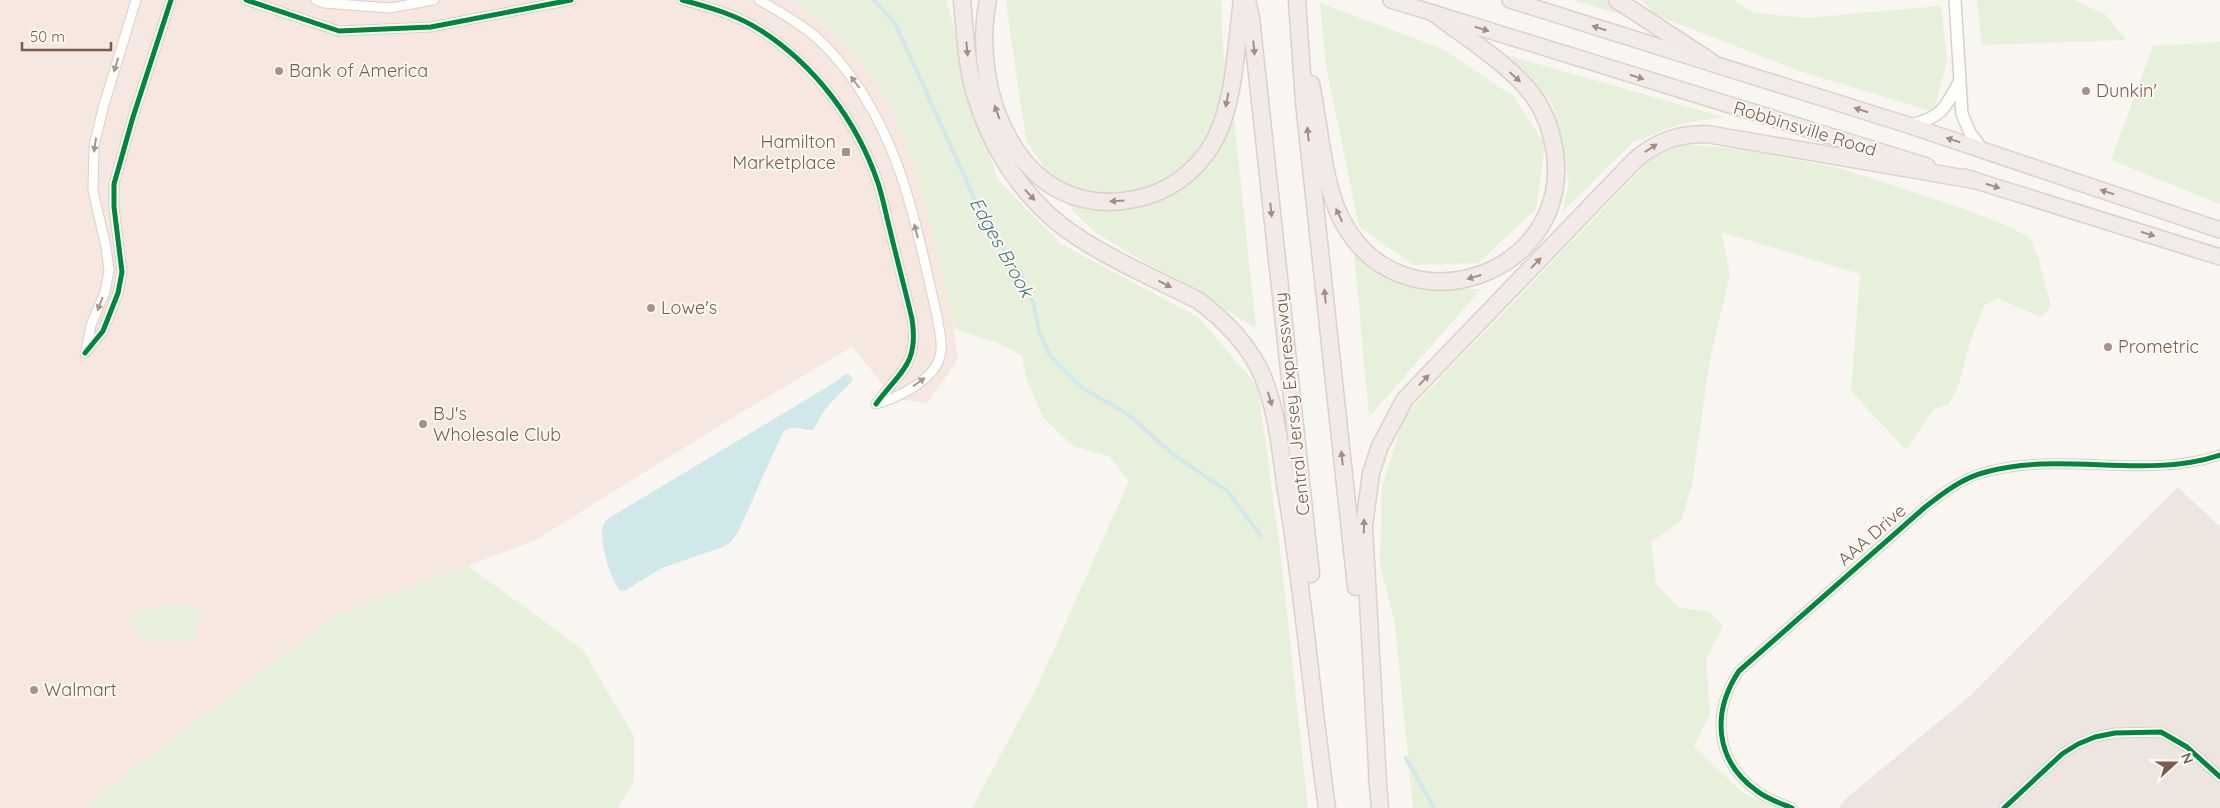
<svg xmlns="http://www.w3.org/2000/svg" width="2220" height="808" viewBox="0 0 2220 808" font-family="Quicksand,sans-serif">
<style>
.commercial{fill:#f6e8e1}
.industrial{fill:#ede5e0}
.green{fill:#e7f0db}
.water{fill:#d0e8ea}
.lines{fill:none;stroke-linecap:round;stroke-linejoin:round}
.stream{stroke:#d0e8ea;stroke-width:4}
.minor-casing{stroke:#d7d1cb;stroke-width:11}
.tertiary-casing{stroke:#d7d1cb;stroke-width:14}
.trunk-casing{stroke:#dad1cc;stroke-width:18}
.motorway-casing{stroke:#dad1cc;stroke-width:19}
.minor{stroke:#fefefd;stroke-width:9}
.tertiary{stroke:#fefefd;stroke-width:11}
.trunk{stroke:#f2ece8;stroke-width:15}
.motorway{stroke:#f2eae7;stroke-width:16}
.cycleway-casing{stroke:#fffaf3;stroke-width:8}
.cycleway{stroke:#00873e;stroke-width:5}
.oneway{fill:#a48e83}
.oneway2{fill:#a8958b}
.poi-dot{fill:#a69286;stroke:#fffaf3;stroke-width:2}
.labels{text-anchor:middle;stroke-width:4;stroke-linejoin:round;paint-order:stroke}
.poi-label{font-size:18px;fill:#7a5c4d;stroke:#fffaf3;text-anchor:start}
.street-label{font-size:18px;fill:#7a5c4d;stroke:#fffaf3}
.water-label{font-size:19px;font-style:italic;fill:#437c86;stroke:#fffaf3}
</style>
<rect width="100%" height="100%" fill="#f9f5f0"/>
<!-- commercial -->
<path class="commercial" d="M 0,0 L 790,0 L 800,5 L 849,47 L 890,103 L 918,175 L 950,306 L 958,359 L 928,403 L 895,399 L 852,347 L 737,415 L 534,541 L 336,615 L 83,808 L 0,808 Z"/>
<!-- industrial -->
<path class="industrial" d="M 2178,487 L 2220,527 L 2220,808 L 1839,808 L 1844,800 L 1971,695 Z"/>
<!-- green -->
<path class="green" d="M 790,0 L 946,0 L 997,179 L 1061,244 L 1198,317 L 1258,387 L 1281,558 L 1308,808 L 972,808 L 1037,687 L 1129,481 L 1109,456 L 1073,446 L 1043,417 L 1027,380 L 1022,356 L 998,343 L 954,329 L 950,306 L 918,175 L 890,103 L 849,47 L 800,5 Z
M 1009,0 L 1221,0 C 1223,19 1220,59 1229,72 L 1256,328 L 1096,233 L 1075,213 L 1026,140 L 1006,3 Z
M 1572,0 L 1608,0 L 1620,14 Z
M 1642,0 L 1733,0 L 1754,13 L 1807,18 L 1941,6 L 1947,61 L 1934,112 L 1799,71 L 1656,15 Z
M 1977,0 L 2074,0 L 2105,14 L 2126,40 L 1982,45 Z
M 1320,3 L 1443,49 L 1514,97 L 1545,145 L 1536,209 L 1478,263 L 1413,265 L 1359,226 L 1326,66 Z
M 2220,42 L 2220,204 L 2111,160 L 2153,46 Z
M 1507,55 L 1723,117 L 1680,124 L 1633,142 L 1562,212 L 1569,183 L 1553,105 Z
M 1683,145 L 1735,148 L 1843,169 L 1962,208 L 2008,226 L 2029,237 L 2038,257 L 2051,306 L 2041,317 L 1997,298 L 1984,306 L 1970,342 L 1958,387 L 1948,405 L 1934,409 L 1906,450 L 1851,391 L 1860,274 L 1721,232 L 1730,274 L 1710,358 L 1692,485 L 1681,521 L 1651,542 L 1656,584 L 1679,608 L 1709,611 L 1723,626 L 1706,660 L 1710,714 L 1694,746 L 1742,792 L 1776,808 L 1413,808 L 1395,623 L 1380,564 L 1382,487 L 1404,416 L 1655,155 Z
M 1354,250 L 1384,275 L 1430,289 L 1481,289 L 1369,417 Z
M 467,565 L 583,650 L 634,736 L 634,781 L 618,808 L 83,808 L 336,615 Z
M 172,605 L 190,605 L 201,612 L 195,639 L 144,639 L 130,621 C 140,607 155,607 172,605 Z"/>
<!-- water -->
<path class="water" d="M 849,374 L 852,377 L 852,381 L 826,408 L 813,430 C 800,430 795,423 783,432 L 738,532 L 731,542 L 723,547 L 662,568 L 626,590 L 620,591 C 610,579 595,531 606,520 L 837,381 L 844,375 Z"/>
<g class="lines">
<!-- stream -->
<path class="stream" d="M 874,0 L 895,23 L 985,222 L 1020,272 L 1033,302 L 1039,331 L 1050,356 L 1082,388 L 1128,414 L 1170,452 L 1227,491 L 1261,536
M 1406,758 L 1434,808"/>
<defs>
<path id="minor" d="M 246,0 L 339,31 L 431,27 L 571,0
M 316,0 L 324,3 L 390,8 L 434,0
M 682,0 C 709,7 737,15 760,30 C 815,65 857,121 878,183 C 883,198 886,215 890,230 C 897,260 905,289 912,319 C 919,365 900,371 876,404
M 759,0 C 775,9 792,19 807,30 C 824,42 837,58 849,74 C 903,146 917,230 937,316 C 939,329 944,347 939,359 C 932,381 897,398 876,404
M 86,351 L 91,325 L 105,292 L 109,270 L 106,247 L 93,191 L 94,146 L 103,108 L 136,0
M 85,353 L 103,331 L 118,293 L 122,272 L 114,207 L 114,184 L 133,117 L 171,0
M 1792,808 C 1780,803 1767,799 1757,791 C 1715,761 1711,713 1739,671 L 1924,508 C 1943,493 1962,478 1986,472 C 2061,451 2145,480 2220,455
M 2004,808 L 2062,754 L 2078,744 L 2095,737 L 2115,733 L 2161,732 L 2187,747 L 2220,777"/>
<path id="tertiary" d="M 1955,0 L 1962,114 L 1970,133 L 1983,150
M 1909,125 C 1940,119 1945,109 1959,82"/>
<path id="trunk" d="M 1391,0 L 1927,166
M 1510,0 L 1908,125 L 2220,230
M 1964,177 L 2220,257"/>
<path id="motorway" d="M 962,0 C 965,31 966,64 975,94 C 990,146 1020,193 1062,226 C 1100,255 1156,279 1199,301 C 1224,320 1245,341 1259,368 C 1277,406 1280,449 1286,490 C 1304,595 1312,702 1327,808
M 988,0 C 969,93 1021,223 1135,199 C 1168,193 1196,172 1213,143 C 1235,105 1236,44 1242,0
M 1247,0 L 1251,18 L 1311,574
M 1297,0 L 1304,102 L 1356,587
M 1617,0 L 1713,63
M 1311,84 C 1320,125 1323,188 1344,224 C 1405,332 1571,276 1555,153 C 1552,132 1546,114 1534,97 C 1512,66 1465,37 1435,14
M 1377,775 L 1380,808
M 1378,784 L 1364,526 L 1371,473 L 1380,446 L 1405,399 L 1635,160 C 1657,141 1678,134 1707,134 L 1974,180"/>
</defs>
<!-- minor casing -->
<use href="#minor" class="minor-casing"/>
<!-- tertiary casing -->
<use href="#tertiary" class="tertiary-casing"/>
<!-- trunk casing -->
<use href="#trunk" class="trunk-casing"/>
<!-- motorway casing -->
<use href="#motorway" class="motorway-casing"/>
<!-- minor -->
<use href="#minor" class="minor"/>
<!-- tertiary -->
<use href="#tertiary" class="tertiary"/>
<!-- trunk -->
<use href="#trunk" class="trunk"/>
<!-- motorway -->
<use href="#motorway" class="motorway"/>
<defs>
<path id="cycleway" d="M 246,0 L 339,31 L 431,27 L 571,0
M 682,0 C 709,7 737,15 760,30 C 815,65 857,121 878,183 C 883,198 886,215 890,230 C 897,260 905,289 912,319 C 919,365 900,371 876,404
M 85,353 L 103,331 L 118,293 L 122,272 L 114,207 L 114,184 L 133,117 L 171,0
M 1792,808 C 1780,803 1767,799 1757,791 C 1715,761 1711,713 1739,671 L 1924,508 C 1943,493 1962,478 1986,472 C 2061,451 2145,480 2220,455
M 2004,808 L 2062,754 L 2078,744 L 2095,737 L 2115,733 L 2161,732 L 2187,747 L 2220,777"/>
</defs>
<!-- cycleway casing -->
<use href="#cycleway" class="cycleway-casing"/>
<!-- cycleway -->
<use href="#cycleway" class="cycleway"/>
</g>
<!-- one-way arrows -->
<defs><path id="oneway-solid" d="M-6-.8H1V-3.2L6.5 0L1 3.2V.8H-6Z" transform="scale(1.25)"/></defs>
<g class="oneway">
<use href="#oneway-solid" transform="translate(1599 28) rotate(-163)"/>
<use href="#oneway-solid" transform="translate(1482 29) rotate(17)"/>
<use href="#oneway-solid" transform="translate(1254 48) rotate(84)"/>
<use href="#oneway-solid" transform="translate(967 49) rotate(85)"/>
<use href="#oneway-solid" transform="translate(1515 77) rotate(42)"/>
<use href="#oneway-solid" transform="translate(1637 77) rotate(17)"/>
<use href="#oneway-solid" transform="translate(1227 100) rotate(101)"/>
<use href="#oneway-solid" transform="translate(1861 110) rotate(-162)"/>
<use href="#oneway-solid" transform="translate(997 112) rotate(-110)"/>
<use href="#oneway-solid" transform="translate(1308 134) rotate(-96)"/>
<use href="#oneway-solid" transform="translate(1953 140) rotate(-162)"/>
<use href="#oneway-solid" transform="translate(1651 148) rotate(-33)"/>
<use href="#oneway-solid" transform="translate(1993 186) rotate(17)"/>
<use href="#oneway-solid" transform="translate(2107 192) rotate(-162)"/>
<use href="#oneway-solid" transform="translate(1030 195) rotate(47)"/>
<use href="#oneway-solid" transform="translate(1117 201) rotate(177)"/>
<use href="#oneway-solid" transform="translate(1271 210) rotate(84)"/>
<use href="#oneway-solid" transform="translate(1339 215) rotate(-115)"/>
<use href="#oneway-solid" transform="translate(2148 234) rotate(18)"/>
<use href="#oneway-solid" transform="translate(1536 263) rotate(-46)"/>
<use href="#oneway-solid" transform="translate(1474 277) rotate(164)"/>
<use href="#oneway-solid" transform="translate(1165 284) rotate(27)"/>
<use href="#oneway-solid" transform="translate(1325 296) rotate(-96)"/>
<use href="#oneway-solid" transform="translate(1424 380) rotate(-46)"/>
<use href="#oneway-solid" transform="translate(1270 399) rotate(74)"/>
<use href="#oneway-solid" transform="translate(1342 458) rotate(-96)"/>
<use href="#oneway-solid" transform="translate(1364 526) rotate(-88)"/>
</g>
<g class="oneway2">
<use href="#oneway-solid" transform="translate(116 65) rotate(107)"/>
<use href="#oneway-solid" transform="translate(855 82) rotate(-127)"/>
<use href="#oneway-solid" transform="translate(95 145) rotate(98)"/>
<use href="#oneway-solid" transform="translate(916 231) rotate(-104)"/>
<use href="#oneway-solid" transform="translate(100 304) rotate(111)"/>
<use href="#oneway-solid" transform="translate(919 382) rotate(-36)"/>
</g>
<!-- markers -->
<g class="poi-dot">
<circle cx="279" cy="71" r="5"/>
<circle cx="2086" cy="91" r="5"/>
<rect x="841" y="147" width="10" height="10" rx="2.5"/>
<circle cx="651" cy="308" r="5"/>
<circle cx="2108" cy="347" r="5"/>
<circle cx="423" cy="424" r="5"/>
<circle cx="34" cy="690" r="5"/>
</g>
<g class="labels">
<!-- poi labels -->
<g class="poi-label">
<text x="289" y="77">Bank of America</text>
<text x="2096" y="97">Dunkin'</text>
<text x="836" y="148" text-anchor="end">Hamilton<tspan x="836" dy="21">Marketplace</tspan></text>
<text x="661" y="314">Lowe's</text>
<text x="2118" y="353">Prometric</text>
<text x="433" y="420">BJ's<tspan x="433" dy="21">Wholesale Club</tspan></text>
<text x="44" y="696">Walmart</text>
</g>
<!-- street labels -->
<g class="street-label">
<text transform="translate(1805 129) rotate(17)" y="6">Robbinsville Road</text>
<text transform="translate(1292 404) rotate(-96)" y="6">Central Jersey Expressway</text>
<text transform="translate(1872 535) rotate(-41)" y="6">AAA Drive</text>
</g>
<!-- water labels -->
<g class="water-label">
<text transform="translate(1002 247) rotate(61)" y="7">Edges Brook</text>
</g>
</g>
<!-- north arrow -->
<g transform="translate(2175 763) rotate(69)" stroke="#fffaf3" stroke-width="4" paint-order="stroke">
<path d="M0-4L9 19L0 12L-9 19Z" fill="#7a5c4d"/>
<text y="-8" font-size="14" font-weight="bold" text-anchor="middle" fill="#7a5c4d">N</text>
</g>
<!-- scale -->
<path d="M22 42v8h89v-8" fill="none" stroke="#7a5c4d" stroke-width="2.5"/>
<text x="30" y="42" font-size="15" fill="#7a5c4d" stroke="#fffaf3" stroke-width="4" paint-order="stroke">50 m</text>
</svg>
